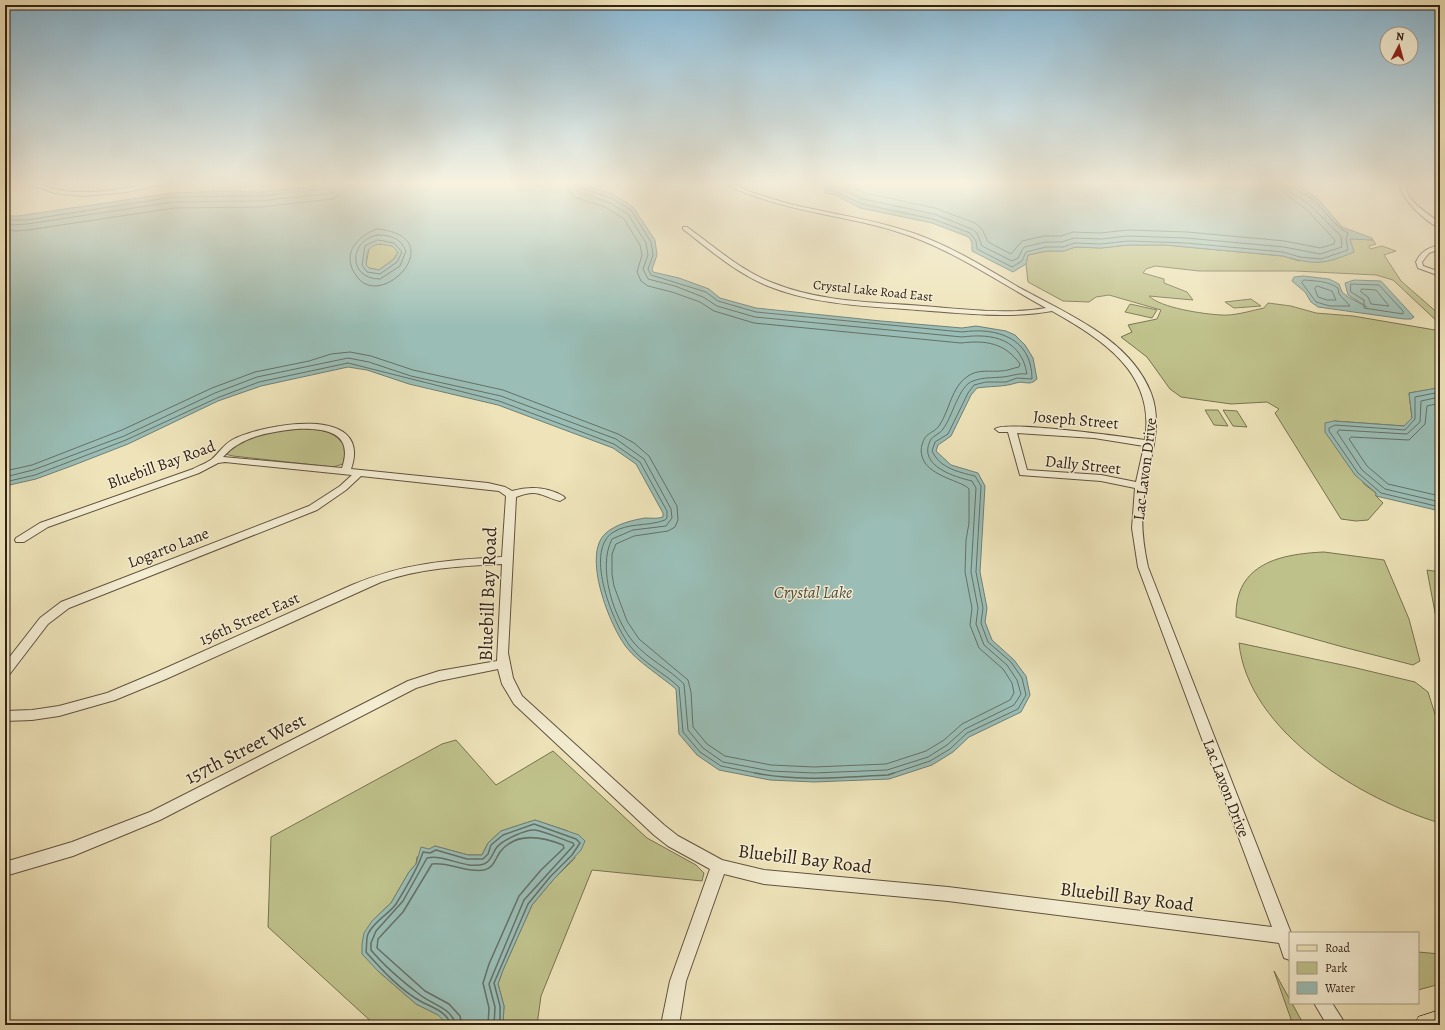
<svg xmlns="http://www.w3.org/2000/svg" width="1445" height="1030" viewBox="0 0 1445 1030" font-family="Alegreya,serif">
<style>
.green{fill:#bfc18b;stroke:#787251}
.water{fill:#9abdb5;stroke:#707f76;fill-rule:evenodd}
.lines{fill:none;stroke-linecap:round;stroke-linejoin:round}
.shore-far1{stroke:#667066;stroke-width:1}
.shore{stroke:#667066;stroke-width:1.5}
.minor-casing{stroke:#615240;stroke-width:2}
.major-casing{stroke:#322217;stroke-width:1}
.minor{fill:#f4edd2;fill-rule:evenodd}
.major{fill:#eee3b9;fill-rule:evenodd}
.labels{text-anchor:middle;stroke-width:3;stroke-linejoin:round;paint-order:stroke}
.far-street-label{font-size:13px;fill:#322217;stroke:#f4edd2}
.street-label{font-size:16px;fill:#322217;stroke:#f4edd2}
.water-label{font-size:17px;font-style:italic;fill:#515046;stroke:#f4edd2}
.near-street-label{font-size:19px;fill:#322217;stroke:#f4edd2}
</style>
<rect width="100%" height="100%" fill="#eee3b9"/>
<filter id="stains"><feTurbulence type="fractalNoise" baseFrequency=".005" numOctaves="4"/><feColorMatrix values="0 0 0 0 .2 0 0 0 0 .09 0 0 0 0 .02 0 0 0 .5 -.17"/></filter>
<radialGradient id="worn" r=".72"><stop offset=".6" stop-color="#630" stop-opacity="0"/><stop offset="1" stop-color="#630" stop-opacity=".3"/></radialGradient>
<!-- green -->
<path class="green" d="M 1350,238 L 1373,240 L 1376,244 L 1369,246 L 1370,249 L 1382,246 L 1396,251 L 1384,255 L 1401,281 L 1440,315 L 1440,324 L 1393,280 L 1376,275 L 1295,271 L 1199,271 L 1155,266 L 1146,269 L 1143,273 L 1164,279 L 1164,283 L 1187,292 L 1193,300 L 1149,296 C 1161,308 1203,314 1221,315 C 1234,316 1250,311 1264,308 L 1268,303 L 1291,306 L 1316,313 L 1353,316 L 1435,330 L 1440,329 L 1440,388 L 1409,393 L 1412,418 L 1404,426 L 1334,421 L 1364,484 L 1376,493 L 1376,496 L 1383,503 L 1368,520 L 1356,521 L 1341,519 L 1275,413 L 1279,409 L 1267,402 L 1231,404 L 1181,397 L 1170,389 L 1147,357 L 1121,337 L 1132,332 L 1128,325 L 1157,319 L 1161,310 L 1109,295 L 1096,297 L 1089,302 L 1063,301 L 1028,282 L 1026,264 L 1028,255 L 1047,251 L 1064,251 L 1075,247 L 1101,248 L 1128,245 L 1165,245 L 1283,256 L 1299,261 Z
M 385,244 L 392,246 L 398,252 L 394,259 L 379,270 L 369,268 L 366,265 L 369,248 L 372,245 Z
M 1251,299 L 1261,306 L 1234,308 L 1225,302 Z
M 1130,304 L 1157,310 L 1152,318 L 1125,312 Z
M 1205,410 L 1218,410 L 1228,426 L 1214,425 Z
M 1223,410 L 1237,411 L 1247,427 L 1233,426 Z
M 308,428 C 325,431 338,432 346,449 L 343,464 L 333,467 L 233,456 L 225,454 C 249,433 277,430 308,428 Z
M 1324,552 L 1384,560 L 1409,619 L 1420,661 L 1413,665 L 1343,647 L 1236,617 C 1235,563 1281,554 1324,552 Z
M 1427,570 L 1440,572 L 1440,639 Z
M 1239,643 L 1352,667 L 1415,682 L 1428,692 L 1440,730 L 1440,823 C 1362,800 1248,732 1239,643 Z
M 456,740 L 496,785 L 553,751 L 647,838 L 696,865 L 704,873 L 702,881 L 592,870 L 541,996 L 537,1025 L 503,1025 L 504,1006 L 498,984 L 503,970 L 532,905 L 553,880 L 575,858 L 568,831 L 535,820 L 501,831 L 488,843 L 482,855 L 468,855 L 435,846 L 417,857 L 416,864 L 409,872 L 391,903 L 372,921 L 378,971 L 416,1004 L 439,1015 L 448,1025 L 375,1025 L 268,927 L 271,837 L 442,744 Z
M 1418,952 L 1440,954 L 1440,984 L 1418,990 Z
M 1274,971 L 1304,1025 L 1293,1025 Z"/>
<!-- water -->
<path class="water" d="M 359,182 L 578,183 L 613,194 L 633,207 L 655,240 L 657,255 L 652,269 L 653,272 L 679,278 L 709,289 L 720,298 L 756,308 L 881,321 L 962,328 L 976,326 L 1006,331 L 1015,335 L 1025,345 L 1033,358 L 1037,379 C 1029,387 1024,380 1016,383 C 1004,387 990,386 977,388 L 971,395 L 951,436 L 938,445 L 936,451 L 951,465 L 978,473 L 985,486 L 980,572 L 987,608 L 985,622 L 992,640 L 1014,660 L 1026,676 L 1030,695 L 1021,712 L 969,737 L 953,752 L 932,765 L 889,779 L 814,782 L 770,780 L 719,770 L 697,755 L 679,734 L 676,689 C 663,678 637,661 627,648 C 610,627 581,554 606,533 C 616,524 633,520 645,518 C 652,518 657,519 663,517 L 663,513 L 636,464 L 613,448 L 498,405 L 409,384 L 367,370 L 348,367 L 261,386 L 218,401 L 128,444 L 74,465 L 36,479 L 5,486 L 5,211 L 12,216 L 18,216 L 172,193 L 226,191 L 259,192 ZM 379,244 L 392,246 L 398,252 L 394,259 L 379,270 L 369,268 L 366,265 C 367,253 366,247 379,244 Z
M 823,182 L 1293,182 L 1317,198 L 1342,227 L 1372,238 L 1373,240 L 1350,239 L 1354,252 C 1323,265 1315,265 1283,256 L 1165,245 L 1128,245 L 1101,248 L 1075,247 L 1064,251 L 1047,251 L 1028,255 L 1026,264 L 1013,272 L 972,251 L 972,243 L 969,237 L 932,223 L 860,208 L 835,195 L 825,193 Z
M 1303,276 L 1329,279 L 1339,284 L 1342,292 L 1348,297 L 1367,307 L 1348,295 L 1345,283 L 1354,280 L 1381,281 L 1414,317 L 1411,319 L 1404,319 L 1318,307 L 1311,302 L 1305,292 L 1292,281 L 1294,277 Z
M 1437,388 L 1440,388 L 1440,511 L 1376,496 L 1376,493 L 1355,475 L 1325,432 L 1325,423 L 1334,421 L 1404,426 L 1412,418 L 1409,393 Z
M 535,820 L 579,835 L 585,841 L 581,850 L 553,880 L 532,905 L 503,970 L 498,984 L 504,1006 L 503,1025 L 448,1025 L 438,1015 L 416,1004 L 378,971 L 362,954 L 362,944 L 364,933 L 372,921 L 391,903 L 409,872 L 416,864 L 421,847 L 429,849 L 435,846 L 468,855 L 482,855 L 488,843 L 501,831 Z"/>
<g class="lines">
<!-- shore-far1 -->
<path class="shore-far1" d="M 578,182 L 581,188 L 611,198 L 631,210 L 651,242 L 653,255 L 648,269 L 651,275 L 706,292 L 718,301 L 756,312 L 962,332 C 997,327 1032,338 1032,379 L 1017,378 L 1006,382 L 986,382 L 974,385 L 968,393 L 948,434 L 935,442 L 932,451 C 940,468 958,472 975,476 L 981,486 L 976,572 L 983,608 L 981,623 L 988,642 L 1011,662 L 1022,678 L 1026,695 L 1018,709 L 967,733 L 950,749 L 930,761 L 891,774
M 827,182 L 829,189 L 862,204 L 933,219 L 970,233 L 976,241 L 977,249 L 1012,267 L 1022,261 L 1026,252 L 1046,247 L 1063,247 L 1075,243 L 1101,244 L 1128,241 L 1186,243 L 1283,252 L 1300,257 L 1321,259 L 1348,250 L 1346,239 L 1348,233 C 1333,225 1326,211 1313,200 C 1306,194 1295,192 1292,182
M 832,182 L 834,185 L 863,199 L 934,214 L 972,229 L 977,233 L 982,246 L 1012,261 L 1018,258 L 1024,247 L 1045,242 L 1062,242 L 1074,238 L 1101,239 L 1128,236 L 1186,238 L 1284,247 L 1320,254 L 1342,247 L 1341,236 L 1310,205 L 1290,191 L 1287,182
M 843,182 L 865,193 L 935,208 L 975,223 L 982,229 L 988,242 L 1011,254 L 1022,241 L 1044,236 L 1061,236 L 1073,232 L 1100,233 L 1128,230 L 1187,232 L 1285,241 L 1320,248 L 1334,244 L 1335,240 L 1306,209 L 1285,194 L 1281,182
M 5,216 L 12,220 L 27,220 L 173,197 L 259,196 L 331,188 L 335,182
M 5,222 L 12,225 L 27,224 L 173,202 L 260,201 L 333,193 L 338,189 L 340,182
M 5,229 L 16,231 L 28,230 L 174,208 L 260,207 L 333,199 L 343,193 L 346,182
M 377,229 C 452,236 384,310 358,278 C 340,256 355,237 377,229 Z
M 377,235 C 390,235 401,238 406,251 L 400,266 L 380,279 C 348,279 348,241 377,235 Z
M 378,240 L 394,243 L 402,252 L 397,262 L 380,274 L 367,272 L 362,265 L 365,246 Z
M 1304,280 C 1316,281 1328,281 1338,288 L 1339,294 L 1350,306 L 1330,306 L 1316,302 L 1302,283 Z
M 1351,284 L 1379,285 L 1403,311 L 1403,314 L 1364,308 L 1364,300 L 1351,292 Z
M 1317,286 L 1332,291 L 1336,300 L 1327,300 L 1318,297 L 1315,289 Z
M 1362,289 L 1376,290 L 1389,306 L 1371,304 L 1368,297 L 1361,292 Z
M 1440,392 L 1415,397 L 1415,419 L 1405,430 L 1335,425 L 1329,428 L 1329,431 L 1358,473 L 1381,493 L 1440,507
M 1440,397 L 1421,401 L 1420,422 L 1407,434 L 1339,430 L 1337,432 L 1362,470 L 1385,489 L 1440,502
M 1440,403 L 1427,406 L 1425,424 L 1409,440 L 1351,437 L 1349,439 L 1367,466 L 1388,484 L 1440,496
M 5,471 L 32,465 L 122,430 L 212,388 L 255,372 L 309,361 L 331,354 L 350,352 L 371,356 L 413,370 L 503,390 L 618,434 L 634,443 L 649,456 L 677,506 L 678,520 L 675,527 L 668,531 L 634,536 L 616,544 L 612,554 L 612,574 L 614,586 L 627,621 L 639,639 L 688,680 L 691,692 L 693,727 L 707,744 L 725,756 L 771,765 L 814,767 L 886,764 L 926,751 L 944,740 L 962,724 L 1010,700 L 1014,693 L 1012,683 L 1003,669 L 979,648 L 970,625 L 972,608 L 965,572 L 966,540 L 969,523 L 969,489 C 964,482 936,478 925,463 C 922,458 920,451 922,445 C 925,432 933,434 939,426 C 950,410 951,387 968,376 C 978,369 990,372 1001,371 C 1007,371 1013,368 1019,367 L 1020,364 C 1005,343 986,340 961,343 L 754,323 L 714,311 L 700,302 L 672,292 L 648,286 L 641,281 L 637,272 L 642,255 L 640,245 L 624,219 L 605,207 L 574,197 L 568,190 L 567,182
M 5,477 L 33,470 L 124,436 L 215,393 L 257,377 L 348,358 L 369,362 L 411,376 L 501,396 L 616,439 L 644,459 L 671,509 L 672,518 L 666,526 L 633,530 L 612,539 C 597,568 614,619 634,643 C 648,659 669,669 684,684 L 688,730 L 703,748 L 723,762 L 771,771 L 814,773 L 887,770 L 928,757 L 947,745 L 965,729 L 1014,705 L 1021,694 L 1017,680 L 1007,665 L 984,645 L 976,624 L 978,608 L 971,572 L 976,488 L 972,481 C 955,477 918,466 930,441 C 932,436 940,434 943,429 C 952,418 959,385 973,381 C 983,377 993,378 1003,377 C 1012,376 1018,373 1027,374 C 1021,339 993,333 962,337 L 755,317 L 717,306 L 703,297 L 675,286 L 648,279 L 643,269 L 648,255 L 646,243 L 628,214 L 608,202 L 578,192 L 573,182
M 5,482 L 35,475 L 126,440 L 217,398 L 259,382 L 348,363 L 499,401 L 614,444 L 640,462 L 667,511 L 667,518 L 665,520 C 647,527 628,522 612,533 C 584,553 614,625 630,646 C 643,663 664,673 679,687 L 683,732 L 700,752 L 721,766 L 760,774"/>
<!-- shore -->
<path class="shore" d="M 755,773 C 799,782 844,777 888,775 L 894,773
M 451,1025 C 447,1012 434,1008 422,1002 C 401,991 382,970 366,952 C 367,946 366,939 368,934 C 374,921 388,915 396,904 C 404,891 419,866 423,852 L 430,853 L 436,850 L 467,859 L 483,859 L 488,854 L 491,845 L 503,835 L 534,824 L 576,839 L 580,843 L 572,855 L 550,877 L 528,904 L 494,983 L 500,1006 L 500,1025
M 456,1025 C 451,1007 432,1005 419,994 C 402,981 385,967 371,950 L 371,943 L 376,931 L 403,901 L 427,858 C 446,854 465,870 484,864 C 492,861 492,853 497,847 C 503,840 526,829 535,830 C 547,832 561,839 573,843 L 574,845 L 524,900 L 489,984 L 495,1007 L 494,1025
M 462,1025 L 460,1016 L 449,1004 L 425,991 L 377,948 L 378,939 L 403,912 L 432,864 C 450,862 467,873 484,870 C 494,868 495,859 500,852 C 516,831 543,837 563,845 L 564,848 L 541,870 L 519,896 L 489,964 L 483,983 L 489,1008 L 488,1025"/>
<defs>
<path id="minor" d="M 23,182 C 35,182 44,187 56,189 C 65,192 74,192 84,192 C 114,193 143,182 173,182 L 127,192 L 83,196 L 55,193 Z
M 724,182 C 733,182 740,187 748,191 C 762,196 776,200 790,204 C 831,214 873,219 913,233 C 951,246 986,268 1020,288 C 1067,314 1130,339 1151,393 C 1164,427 1148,463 1144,497 C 1140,521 1143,544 1148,567 L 1291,933 L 1290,960 L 1284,958 L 1279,943 L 948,901 L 764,884 L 724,874 L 686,981 L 679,1025 L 661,1025 L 670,981 L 710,869 L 668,846 L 654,835 L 514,704 L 502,684 L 498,669 L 439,681 L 416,688 L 160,820 L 73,856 L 5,876 L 5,862 L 72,842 L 150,812 L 408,681 L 439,671 L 497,661 L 502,564 C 461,566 420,568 381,582 L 166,679 L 115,700 L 59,716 L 32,720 L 5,721 L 5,711 L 32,710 L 59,706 L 107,693 L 157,672 L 352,585 C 404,563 447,560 502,557 L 506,496 L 499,491 L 361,476 L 346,490 L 317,510 L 69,608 L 48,624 L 9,675 L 5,677 L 5,663 L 40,618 L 61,602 L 309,506 L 340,486 L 352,475 L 225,462 L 218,463 L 199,473 L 48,527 L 24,542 L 16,542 L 15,540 L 16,538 L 40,523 L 193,469 C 198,466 207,463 212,459 C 219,453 223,445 232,440 C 262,424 374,403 351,469 L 488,483 L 505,487 L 512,491 C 530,486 547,487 563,496 L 565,498 L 560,501 C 541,496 538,488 516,497 L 508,653 L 513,678 L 522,696 L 664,825 L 678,836 L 722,860 L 764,870 L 948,887 L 1272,927 L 1138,567 L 1132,528 L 1135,488 L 1101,481 L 1020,475 L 1008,432 L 999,432 L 995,429 C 1003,420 1126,437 1145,440 C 1156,373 1103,340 1052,311 C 1007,319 962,313 917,310 C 867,306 815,305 768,286 C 736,273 710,250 683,229 L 683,227 L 687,227 C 715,247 741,271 773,283 C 820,302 873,302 922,306 C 964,309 1005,315 1046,308 C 997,281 949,247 895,231 C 850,217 801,213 757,197 C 746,193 733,189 724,182 ZM 296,429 C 323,428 355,431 342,468 L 223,457 C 241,436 270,432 296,429 ZM 1017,433 L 1094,438 L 1144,446 L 1136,482 L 1101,475 L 1027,470 Z
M 1400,182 L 1406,182 C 1403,200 1428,213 1440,223 L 1440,228 C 1427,223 1398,197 1400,182 Z
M 1440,245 L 1440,249 L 1429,253 L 1422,262 L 1423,266 L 1440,272 L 1440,276 L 1418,268 L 1416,262 C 1421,251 1428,248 1440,245 Z
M 1314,1003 L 1332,1003 L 1346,1025 L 1327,1025 Z"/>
<path id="major" d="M 1440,1010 L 1440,1025 L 1415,1025 L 1418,1017 Z"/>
</defs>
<!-- minor casing -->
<use href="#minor" class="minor-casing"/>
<!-- major casing -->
<use href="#major" class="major-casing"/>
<!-- minor -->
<use href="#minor" class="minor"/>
<!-- major -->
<use href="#major" class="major"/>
</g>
<!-- sky -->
<linearGradient id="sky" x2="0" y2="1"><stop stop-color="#89b8d4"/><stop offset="0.56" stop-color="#f7f2e0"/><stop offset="1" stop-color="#f7f2e0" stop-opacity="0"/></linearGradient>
<rect width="1445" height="327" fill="url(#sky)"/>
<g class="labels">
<!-- far-street labels -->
<g class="far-street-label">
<text transform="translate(873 290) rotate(6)" y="5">Crystal Lake Road East</text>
</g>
<!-- street labels -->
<g class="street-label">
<text transform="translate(1076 419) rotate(5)" y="6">Joseph Street</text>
<text transform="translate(161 464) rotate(-20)" y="6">Bluebill Bay Road</text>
<text transform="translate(1083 464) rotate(6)" y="6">Dally Street</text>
<text transform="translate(1144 469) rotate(-83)" y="6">Lac Lavon Drive</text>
<text transform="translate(168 547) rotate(-21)" y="6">Logarto Lane</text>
<text transform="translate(249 618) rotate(-24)" y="6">156th Street East</text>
<text transform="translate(1227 788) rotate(69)" y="6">Lac Lavon Drive</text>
</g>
<!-- water labels -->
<g class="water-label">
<text x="813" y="598">Crystal Lake</text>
</g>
<!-- near-street labels -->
<g class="near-street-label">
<text transform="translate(487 594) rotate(-88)" y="7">Bluebill Bay Road</text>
<text transform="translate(245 748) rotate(-27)" y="7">157th Street West</text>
<text transform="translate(805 858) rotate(7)" y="7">Bluebill Bay Road</text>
<text transform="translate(1127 896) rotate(7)" y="7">Bluebill Bay Road</text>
</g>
</g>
<!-- margin -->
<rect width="1445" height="1030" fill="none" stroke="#eee3b9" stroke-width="20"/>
<rect x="6" y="6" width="1433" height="1018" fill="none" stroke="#322217" stroke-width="2"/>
<rect x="10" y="10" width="1425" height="1010" fill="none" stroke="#322217"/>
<!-- legend -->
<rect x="1289" y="932" width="130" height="72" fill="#f4edd2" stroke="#a69c87"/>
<rect x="1297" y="945" width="20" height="6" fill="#eee3b9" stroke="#a69c87"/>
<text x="1325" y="952" font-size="12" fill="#322217">Road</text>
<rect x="1297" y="962" width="20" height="12" fill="#bfc18b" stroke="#a69c87"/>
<text x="1325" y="972" font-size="12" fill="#322217">Park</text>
<rect x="1297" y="982" width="20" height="12" fill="#9abdb5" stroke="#a69c87"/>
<text x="1325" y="992" font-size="12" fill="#322217">Water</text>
<!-- north arrow -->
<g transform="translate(1399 46) rotate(6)"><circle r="19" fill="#f4edd2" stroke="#a69c87"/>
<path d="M0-3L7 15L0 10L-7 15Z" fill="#8f2418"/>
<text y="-6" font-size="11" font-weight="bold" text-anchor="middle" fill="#322217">N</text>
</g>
<rect width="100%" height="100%" filter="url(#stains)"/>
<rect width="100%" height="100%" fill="url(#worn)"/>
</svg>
